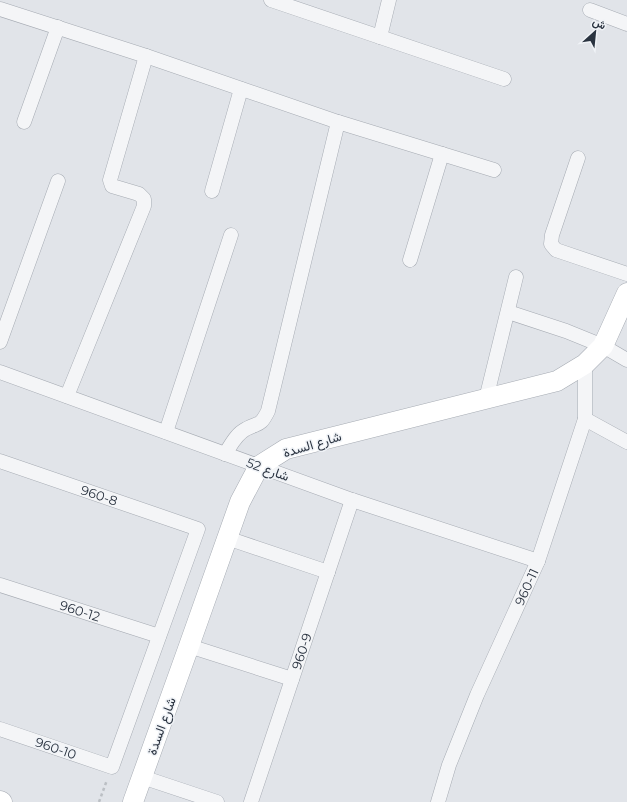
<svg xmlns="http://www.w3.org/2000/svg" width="627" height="802" viewBox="0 0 627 802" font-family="Montserrat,Vazirmatn,sans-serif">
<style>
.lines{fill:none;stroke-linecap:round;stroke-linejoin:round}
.street-casing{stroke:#a6abb3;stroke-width:15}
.secondary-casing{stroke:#a6abb3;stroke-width:21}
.path{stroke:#bbbfc4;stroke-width:2.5;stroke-dasharray:3 3;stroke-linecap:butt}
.street{stroke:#f4f5f7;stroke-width:14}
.secondary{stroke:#fff;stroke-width:20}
.labels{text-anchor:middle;stroke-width:3;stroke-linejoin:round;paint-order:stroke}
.street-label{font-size:13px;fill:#2a3340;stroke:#f0f3f7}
</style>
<rect width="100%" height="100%" fill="#e1e4e9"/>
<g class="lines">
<defs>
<g id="street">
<path d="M 271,0 L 504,79"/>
<path d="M 0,9 L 146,56 L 338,122 L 494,170"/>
<path d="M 590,10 L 627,24"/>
<path d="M 380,37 L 389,0"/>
<path d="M 24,122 L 58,27"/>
<path d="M 578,158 L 552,235 L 551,244 L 556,250 L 627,274"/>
<path d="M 212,191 L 241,89"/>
<path d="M 410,260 L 442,154"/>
<path d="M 508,312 L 566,331 L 603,346 L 627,360"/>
<path d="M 0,342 L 58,181"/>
<path d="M 0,372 L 352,500 L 538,561"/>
<path d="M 67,396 L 144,206 L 144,199 L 139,194 L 112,186 L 110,180 L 146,56"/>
<path d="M 486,399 L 516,277"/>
<path d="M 585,419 L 627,442"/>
<path d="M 166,432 L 231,235"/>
<path d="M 225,454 C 231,445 236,434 246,429 C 259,422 260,427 268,411 L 338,122"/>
<path id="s1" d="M 0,461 L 198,529 L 112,767 L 0,729"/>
<path d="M 227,538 L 328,572"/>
<path id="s2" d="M 0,585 L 159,636"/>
<path d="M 189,646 L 292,679"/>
<path d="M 142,777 L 217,802"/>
<path id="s3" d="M 251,802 L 352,500"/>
<path id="s4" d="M 438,802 L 449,765 L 477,695 L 538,561 L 585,419 L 585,364"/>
</g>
<path id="secondary" d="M 0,801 L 2,802
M 133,802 L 189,646 L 240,502 L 259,466 L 286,449 L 557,381 L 585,364 L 603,346 L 627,293"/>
</defs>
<!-- street casing -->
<use href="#street" class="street-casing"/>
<!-- secondary casing -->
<use href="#secondary" class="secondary-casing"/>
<!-- path -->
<path class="path" d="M 99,802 L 107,780"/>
<!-- street -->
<use href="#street" class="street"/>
<!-- secondary -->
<use href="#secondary" class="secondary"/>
</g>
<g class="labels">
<!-- street labels -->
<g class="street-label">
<text transform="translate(312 444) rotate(-17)" y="5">شارع السدة</text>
<text transform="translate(268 469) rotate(20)" y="5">شارع 52</text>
<text dy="5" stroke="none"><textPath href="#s1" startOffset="105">960-8</textPath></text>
<text dy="5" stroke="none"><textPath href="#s4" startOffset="233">960-11</textPath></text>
<text dy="5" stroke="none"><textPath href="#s2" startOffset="84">960-12</textPath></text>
<text dy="5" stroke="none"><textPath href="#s3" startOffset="159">960-9</textPath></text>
<text transform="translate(161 726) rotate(-70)" y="5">شارع السدة</text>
<text transform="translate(56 748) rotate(19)" y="5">960-10</text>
</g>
</g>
<!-- north arrow -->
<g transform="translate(595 32) rotate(27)" stroke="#f0f3f7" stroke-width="3" paint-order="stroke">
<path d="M0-3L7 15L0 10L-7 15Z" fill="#2a3340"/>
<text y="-6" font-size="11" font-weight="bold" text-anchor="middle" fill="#2a3340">ش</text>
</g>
</svg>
